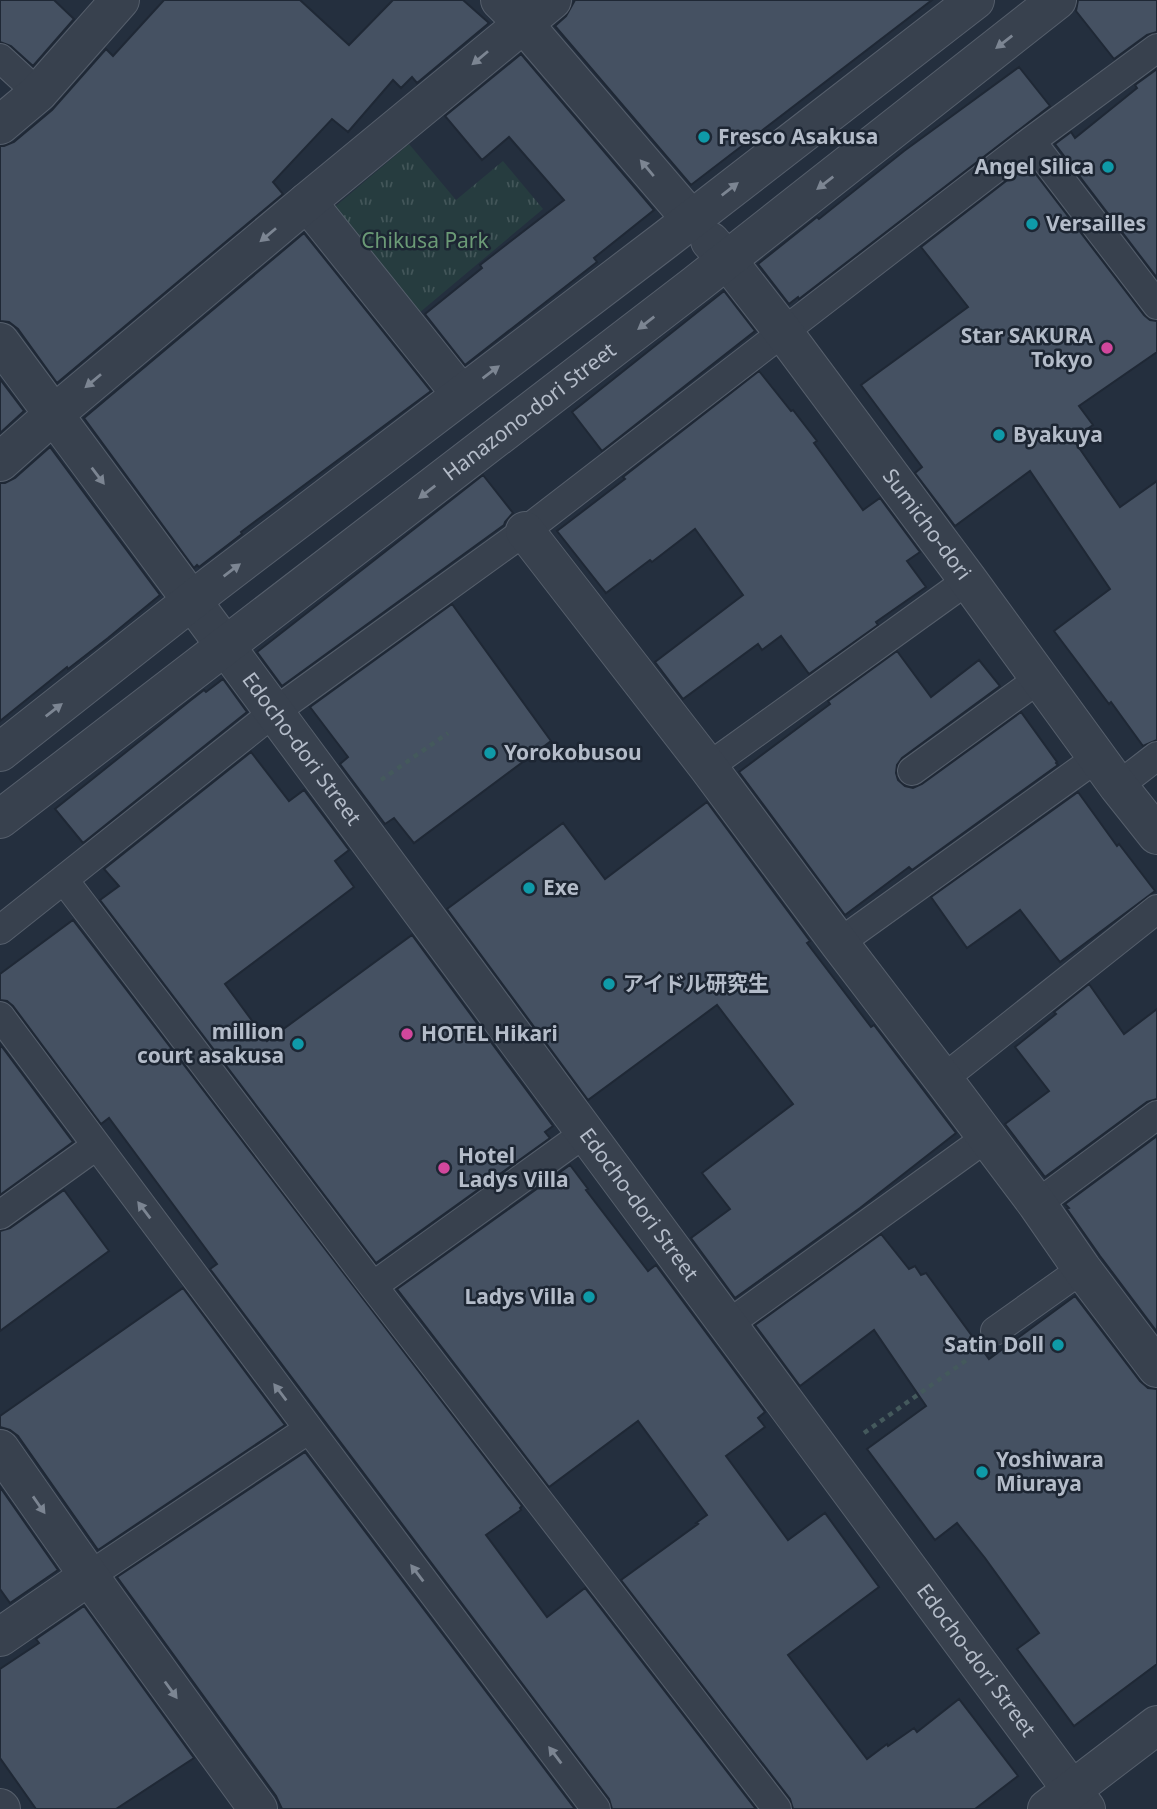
<svg xmlns="http://www.w3.org/2000/svg" width="1157" height="1809" viewBox="0 0 1157 1809" font-family="'Noto Sans','Noto Sans JP',sans-serif">
<style>
.grass{fill:url(#grass-tufts)}
.building{fill:#455162;stroke:#1f2835;stroke-width:2}
.lines{fill:none;stroke-linecap:round;stroke-linejoin:round}
.service-casing{stroke:#565f6c;stroke-width:30}
.pedestrian-casing{stroke:#565f6c;stroke-width:40}
.minor-casing{stroke:#565f6c;stroke-width:40}
.tertiary-casing{stroke:#565f6c;stroke-width:40}
.path{stroke:#44595c;stroke-width:4.5;stroke-dasharray:5 5;stroke-linecap:butt}
.service{stroke:#38414e;stroke-width:28}
.pedestrian{stroke:#38414e;stroke-width:38}
.minor{stroke:#38414e;stroke-width:38}
.tertiary{stroke:#38414e;stroke-width:38}
.oneway{fill:#7c8592}
.culture-dot{fill:#0f9aa8;stroke:#1d2633;stroke-width:2.5}
.hotel-dot{fill:#d1479c;stroke:#1d2633;stroke-width:2.5}
.labels{text-anchor:middle;stroke-width:5;stroke-linejoin:round;paint-order:stroke}
.poi-label{font-size:21px;font-weight:bold;fill:#b4bcc9;stroke:#1d2633;text-anchor:start}
.park-label{font-size:21px;fill:#6b9a76;stroke:#1d2633}
.street-label{font-size:21px;fill:#b4bcc9;stroke:#1d2633}
</style>
<defs>
<pattern id="grass-tufts" width="24" height="20" patternUnits="userSpaceOnUse" patternTransform="scale(1.75)"><rect width="24" height="20" fill="#263c3f"/><path d="M3 7l-1-3M5 7V3M7 7l1-3M15 17l-1-3M17 17v-4M19 17l1-3" fill="none" stroke="#435659"/></pattern>
</defs>
<rect width="100%" height="100%" fill="#242f3e"/>
<!-- grass -->
<path class="grass" d="M 409,144 L 456,200 L 503,161 L 543,209 L 419,313 L 331,210 Z"/>
<!-- building -->
<path class="building" d="M 0,0 L 54,0 L 74,19 L 33,66 L 11,46 L 0,42 Z
M 164,0 L 300,0 L 349,45 L 393,0 L 463,0 L 489,23 L 417,83 L 412,77 L 401,88 L 393,80 L 348,132 L 332,119 L 273,182 L 283,194 L 57,383 L 18,329 L 9,322 L 0,321 L 0,146 L 4,146 L 14,142 L 52,110 L 106,49 L 113,56 Z
M 575,0 L 932,0 L 691,185 L 555,26 L 566,16 Z
M 1078,0 L 1157,0 L 1157,32 L 1147,35 L 1114,59 L 1076,11 Z
M 521,54 L 654,210 L 594,258 L 597,262 L 465,365 L 425,314 L 482,268 L 480,265 L 564,200 L 509,137 L 482,160 L 445,116 Z
M 1019,67 L 1050,106 L 799,299 L 798,297 L 789,304 L 758,264 L 817,217 L 819,219 L 904,151 Z
M 1157,69 L 1157,278 L 1055,144 L 1071,132 L 1075,138 L 1137,88 L 1135,85 Z
M 1028,164 L 1144,315 L 1150,320 L 1157,321 L 1157,352 L 1079,406 L 1093,425 L 1073,439 L 1120,507 L 1157,481 L 1157,740 L 1143,746 L 1111,702 L 1109,704 L 1054,631 L 1110,589 L 1030,471 L 955,526 L 915,473 L 922,467 L 861,385 L 968,307 L 921,247 Z
M 304,233 L 431,391 L 241,532 L 242,534 L 199,567 L 197,565 L 194,568 L 84,418 Z
M 724,291 L 755,331 L 602,451 L 572,412 Z
M 759,371 L 791,411 L 793,410 L 817,441 L 814,443 L 863,510 L 880,498 L 920,552 L 907,561 L 926,587 L 876,622 L 878,625 L 809,674 L 781,636 L 762,650 L 758,644 L 683,699 L 655,662 L 743,595 L 695,529 L 652,562 L 650,560 L 606,593 L 557,531 L 625,479 L 623,477 Z
M 0,379 L 24,411 L 0,433 Z
M 50,447 L 160,595 L 108,638 L 68,669 L 67,667 L 0,721 L 0,483 L 5,483 L 15,478 Z
M 483,475 L 513,513 L 505,522 L 504,525 L 282,686 L 257,652 Z
M 452,604 L 551,741 L 414,843 L 394,818 L 385,824 L 340,764 L 348,757 L 310,707 Z
M 897,651 L 931,697 L 979,660 L 1000,686 L 902,758 L 897,765 L 896,773 L 898,780 L 905,786 L 913,788 L 922,784 L 1021,712 L 1057,762 L 1056,763 L 1058,765 L 912,870 L 909,867 L 845,915 L 739,772 L 830,704 L 828,701 Z
M 223,679 L 247,712 L 83,843 L 55,809 L 191,700 L 204,690 L 206,692 Z
M 251,752 L 289,801 L 304,790 L 349,850 L 335,861 L 354,887 L 225,984 L 267,1041 L 412,935 L 553,1126 L 545,1132 L 550,1138 L 376,1263 L 100,900 L 119,886 L 104,869 Z
M 1078,792 L 1117,846 L 1119,844 L 1155,891 L 1060,962 L 1020,910 L 967,948 L 931,897 Z
M 707,802 L 810,941 L 807,943 L 871,1027 L 874,1025 L 956,1133 L 860,1208 L 735,1298 L 691,1238 L 730,1209 L 702,1173 L 793,1104 L 717,1005 L 588,1100 L 447,909 L 563,823 L 605,879 Z
M 73,920 L 522,1506 L 520,1508 L 521,1510 L 486,1535 L 547,1617 L 585,1588 L 756,1809 L 612,1809 L 609,1799 L 210,1269 L 217,1264 L 109,1118 L 101,1124 L 13,1006 L 7,1001 L 0,1000 L 0,974 Z
M 1089,984 L 1124,1034 L 1157,1009 L 1157,1099 L 1147,1102 L 1045,1177 L 1005,1124 L 1049,1091 L 1015,1047 L 1056,1014 L 1054,1012 Z
M 0,1044 L 73,1142 L 0,1195 Z
M 1157,1136 L 1157,1332 L 1100,1256 L 1067,1209 L 1069,1208 L 1065,1204 Z
M 570,1165 L 588,1189 L 586,1190 L 648,1271 L 656,1265 L 765,1412 L 758,1418 L 765,1427 L 726,1456 L 788,1540 L 825,1513 L 879,1587 L 788,1655 L 867,1759 L 887,1744 L 888,1746 L 914,1728 L 917,1732 L 959,1699 L 1018,1776 L 975,1809 L 793,1809 L 790,1799 L 621,1580 L 698,1524 L 696,1523 L 707,1515 L 638,1421 L 549,1487 L 397,1289 Z
M 64,1190 L 109,1251 L 0,1331 L 0,1231 L 10,1228 Z
M 881,1234 L 909,1269 L 915,1266 L 921,1275 L 926,1273 L 989,1359 L 1075,1296 L 1140,1381 L 1148,1388 L 1157,1389 L 1157,1664 L 1074,1726 L 1017,1649 L 1039,1633 L 985,1558 L 957,1523 L 935,1540 L 867,1449 L 926,1406 L 874,1330 L 800,1386 L 755,1325 Z
M 183,1288 L 285,1425 L 98,1550 L 18,1436 L 10,1430 L 0,1427 L 0,1416 Z
M 305,1452 L 575,1809 L 282,1809 L 276,1796 L 117,1577 Z
M 0,1487 L 58,1570 L 10,1603 L 0,1589 Z
M 84,1606 L 194,1758 L 116,1809 L 36,1809 L 0,1758 L 0,1669 L 39,1643 L 36,1639 Z"/>
<g class="lines">
<defs>
<path id="service" d="M 0,58 L 38,93
M 1031,141 L 1157,305
M 708,767 L 968,580
M 912,771 L 1040,678
M 1118,786 L 1157,756
M 64,880 L 373,1286 L 777,1809
M 0,930 L 273,713 L 525,531 L 1031,141 L 1157,48
M 839,943 L 1098,757
M 0,1016 L 309,1429 L 596,1809
M 943,1079 L 1157,909
M 1037,1204 L 1157,1115
M 0,1215 L 96,1146
M 373,1286 L 585,1133
M 727,1325 L 986,1138
M 995,1331 L 1082,1269
M 89,1576 L 309,1429"/>
<path id="pedestrian" d="M 307,202 L 461,394"/>
<path id="minor" d="M 500,0 L 523,23 L 691,219
M 0,342 L 192,601
M 0,462 L 53,415 L 307,202 L 552,0
M 525,531 L 708,767 L 839,943 L 943,1079 L 1037,1204 L 1082,1269 L 1157,1368
M 0,1449 L 89,1576 L 258,1809
M 0,1637 L 89,1576
M 0,1808 L 1,1809"/>
<g id="tertiary">
<path d="M 0,125 L 38,93 L 120,0"/>
<path id="s1" d="M 710,241 L 727,260 L 784,333 L 968,580 L 1118,786 L 1157,835"/>
<path id="s2" d="M 192,601 L 1086,1809"/>
<path d="M 0,752 L 208,588 L 665,240 L 975,0"/>
<path id="s3" d="M 0,819 L 695,285 L 1057,0"/>
<path d="M 1047,1809 L 1157,1725"/>
</g>
</defs>
<!-- service casing -->
<use href="#service" class="service-casing"/>
<!-- pedestrian casing -->
<use href="#pedestrian" class="pedestrian-casing"/>
<!-- minor casing -->
<use href="#minor" class="minor-casing"/>
<!-- tertiary casing -->
<use href="#tertiary" class="tertiary-casing"/>
<!-- path -->
<path class="path" d="M 381,780 L 448,733
M 864,1433 L 968,1359"/>
<!-- service -->
<use href="#service" class="service"/>
<!-- pedestrian -->
<use href="#pedestrian" class="pedestrian"/>
<!-- minor -->
<use href="#minor" class="minor"/>
<!-- tertiary -->
<use href="#tertiary" class="tertiary"/>
</g>
<!-- one-way arrows -->
<defs><path id="oneway-solid" d="M-6-.8H1V-3.2L6.5 0L1 3.2V.8H-6Z" transform="scale(1.75)"/></defs>
<g class="oneway">
<use href="#oneway-solid" transform="translate(1004 42) rotate(142)"/>
<use href="#oneway-solid" transform="translate(480 58) rotate(140)"/>
<use href="#oneway-solid" transform="translate(647 168) rotate(-130)"/>
<use href="#oneway-solid" transform="translate(825 183) rotate(142)"/>
<use href="#oneway-solid" transform="translate(730 189) rotate(-38)"/>
<use href="#oneway-solid" transform="translate(268 235) rotate(140)"/>
<use href="#oneway-solid" transform="translate(646 323) rotate(142)"/>
<use href="#oneway-solid" transform="translate(491 372) rotate(-37)"/>
<use href="#oneway-solid" transform="translate(93 381) rotate(140)"/>
<use href="#oneway-solid" transform="translate(98 476) rotate(53)"/>
<use href="#oneway-solid" transform="translate(427 492) rotate(142)"/>
<use href="#oneway-solid" transform="translate(232 570) rotate(-37)"/>
<use href="#oneway-solid" transform="translate(54 710) rotate(-38)"/>
<use href="#oneway-solid" transform="translate(144 1210) rotate(-127)"/>
<use href="#oneway-solid" transform="translate(280 1392) rotate(-127)"/>
<use href="#oneway-solid" transform="translate(39 1505) rotate(55)"/>
<use href="#oneway-solid" transform="translate(417 1573) rotate(-127)"/>
<use href="#oneway-solid" transform="translate(171 1690) rotate(54)"/>
<use href="#oneway-solid" transform="translate(555 1755) rotate(-127)"/>
</g>
<!-- markers -->
<g class="culture-dot">
<circle cx="704" cy="137" r="7"/>
<circle cx="1108" cy="167" r="7"/>
<circle cx="1032" cy="224" r="7"/>
<circle cx="999" cy="435" r="7"/>
<circle cx="490" cy="753" r="7"/>
<circle cx="529" cy="888" r="7"/>
<circle cx="609" cy="984" r="7"/>
<circle cx="298" cy="1044" r="7"/>
<circle cx="589" cy="1297" r="7"/>
<circle cx="1058" cy="1345" r="7"/>
<circle cx="982" cy="1472" r="7"/>
</g>
<g class="hotel-dot">
<circle cx="1107" cy="348" r="7"/>
<circle cx="407" cy="1034" r="7"/>
<circle cx="444" cy="1168" r="7"/>
</g>
<g class="labels">
<!-- poi labels -->
<g class="poi-label">
<text x="718" y="144">Fresco Asakusa</text>
<text x="1094" y="174" text-anchor="end">Angel Silica</text>
<text x="1046" y="231">Versailles</text>
<text x="1093" y="343" text-anchor="end">Star SAKURA<tspan x="1093" dy="24">Tokyo</tspan></text>
<text x="1013" y="442">Byakuya</text>
<text x="504" y="760">Yorokobusou</text>
<text x="543" y="895">Exe</text>
<text x="623" y="991">アイドル研究生</text>
<text x="284" y="1039" text-anchor="end">million<tspan x="284" dy="24">court asakusa</tspan></text>
<text x="421" y="1041">HOTEL Hikari</text>
<text x="458" y="1163">Hotel<tspan x="458" dy="24">Ladys Villa</tspan></text>
<text x="575" y="1304" text-anchor="end">Ladys Villa</text>
<text x="1044" y="1352" text-anchor="end">Satin Doll</text>
<text x="996" y="1467">Yoshiwara<tspan x="996" dy="24">Miuraya</tspan></text>
</g>
<!-- park labels -->
<g class="park-label">
<text x="425" y="248">Chikusa Park</text>
</g>
<!-- street labels -->
<g class="street-label">
<text dy="7" stroke="none"><textPath href="#s3" startOffset="668">Hanazono-dori Street</textPath></text>
<text dy="7" stroke="none"><textPath href="#s1" startOffset="357">Sumicho-dori</textPath></text>
<text dy="7" stroke="none"><textPath href="#s2" startOffset="184">Edocho-dori Street</textPath></text>
<text dy="7" stroke="none"><textPath href="#s2" startOffset="751">Edocho-dori Street</textPath></text>
<text dy="7" stroke="none"><textPath href="#s2" startOffset="1318">Edocho-dori Street</textPath></text>
</g>
</g>
</svg>
